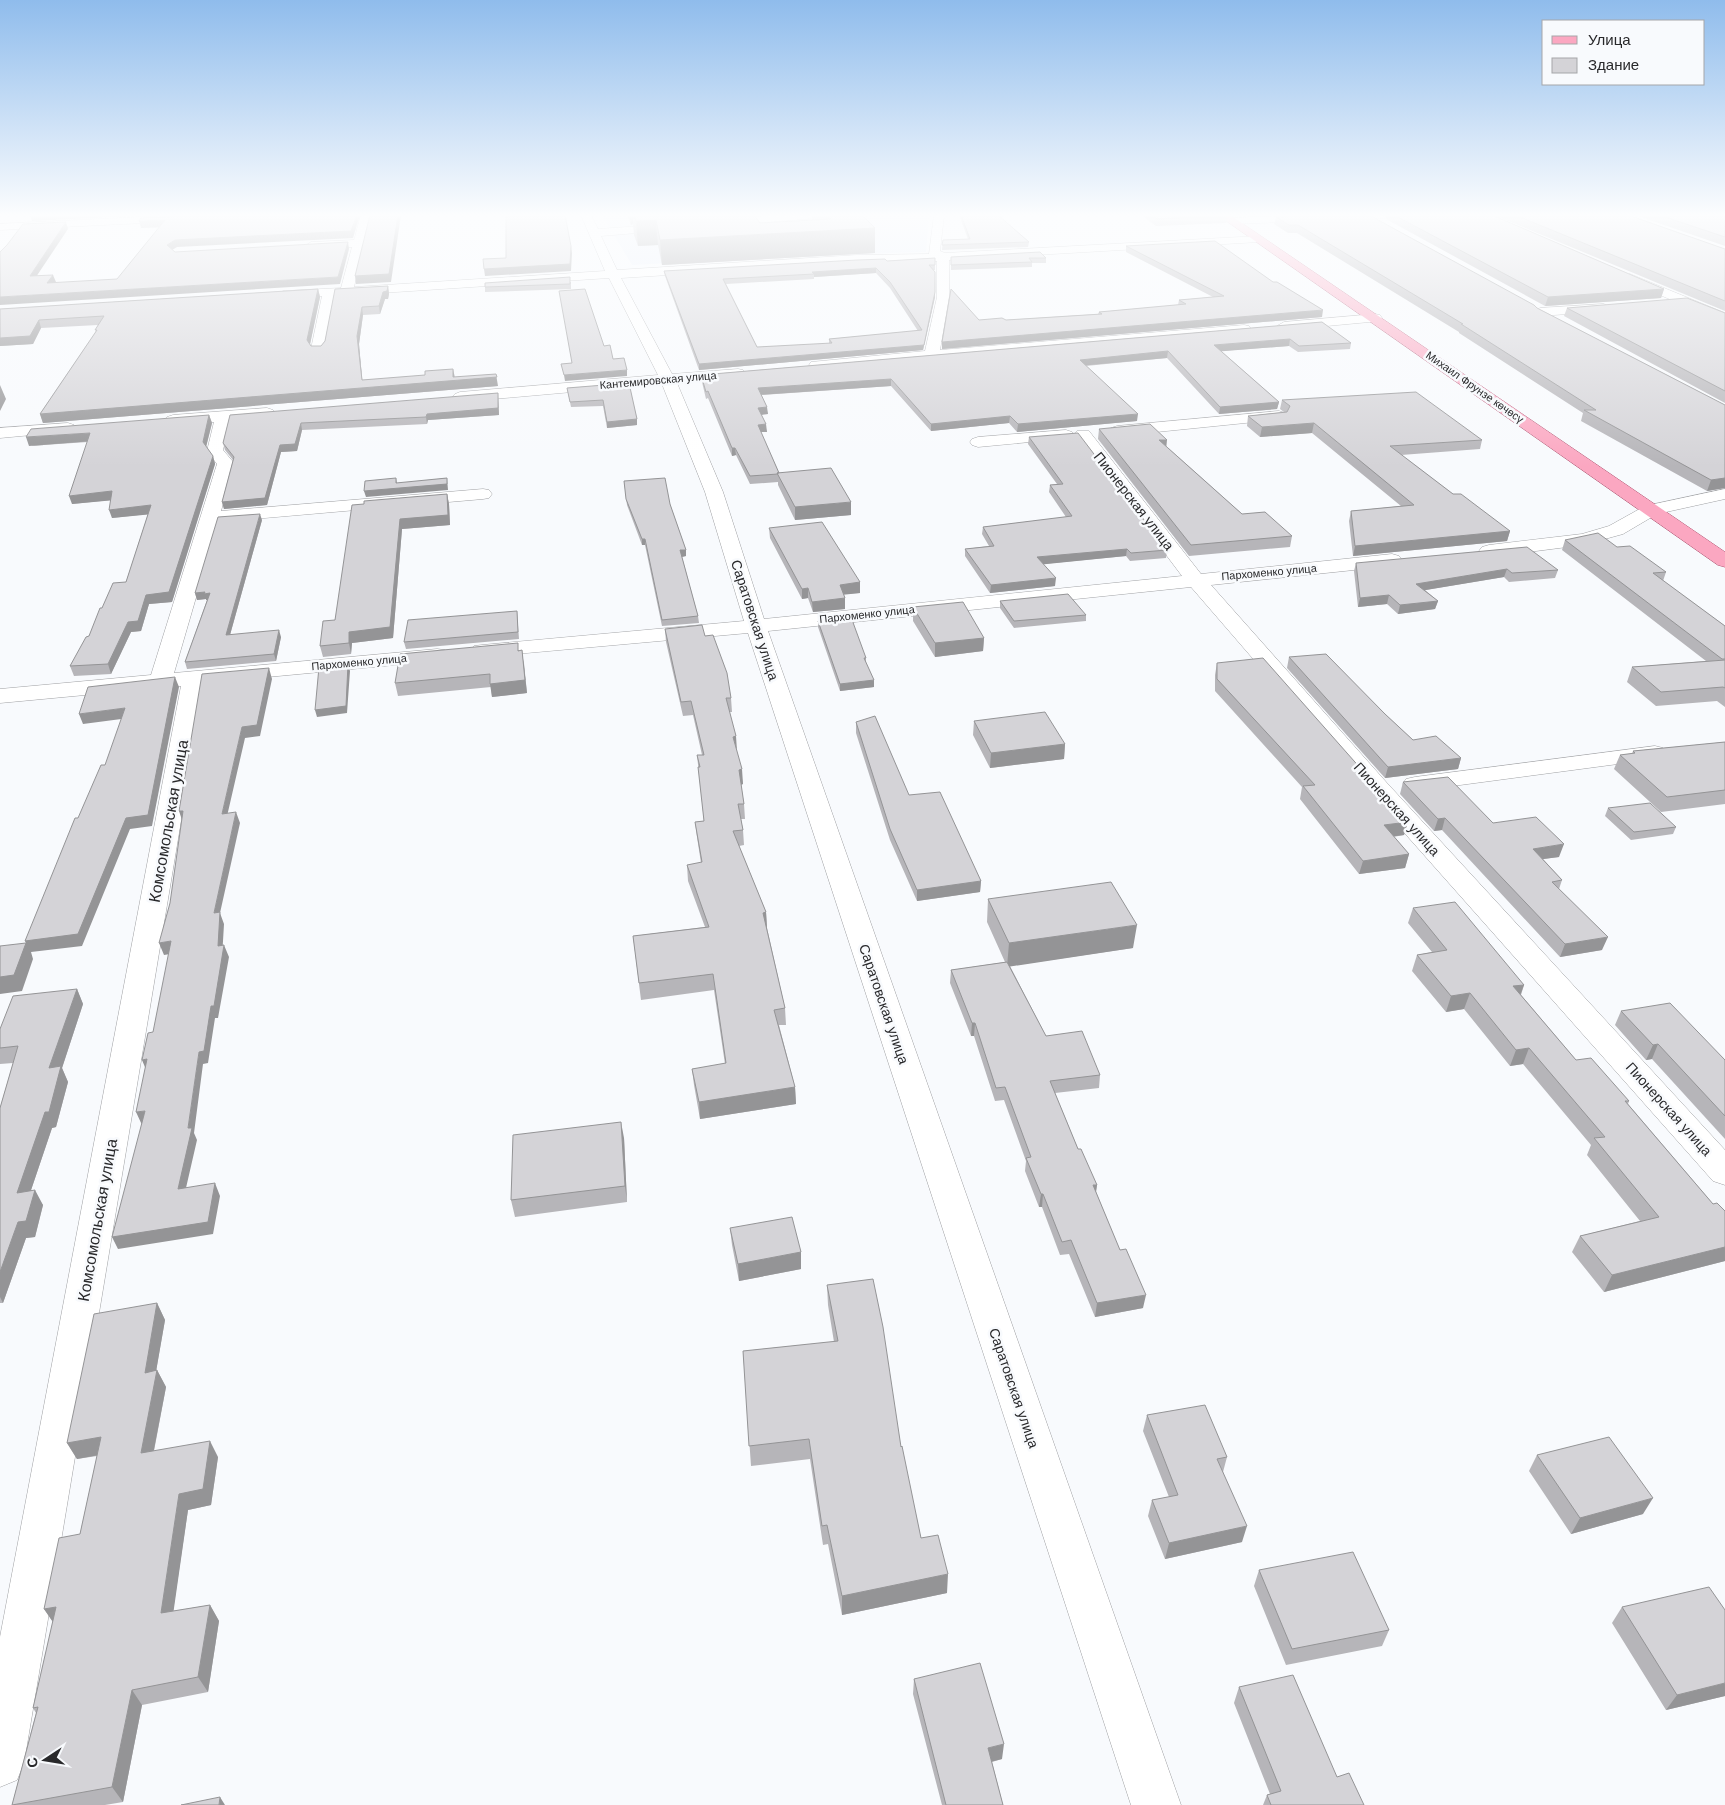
<svg xmlns="http://www.w3.org/2000/svg" width="1725" height="1805" viewBox="0 0 1725 1805" font-family="Helvetica,sans-serif">
<style>
.built{fill:#eaf0fa}
.lines{fill:none;stroke-linecap:round;stroke-linejoin:round}
.minor-casing{stroke:#9fa0a3;stroke-width:1}
.major-casing{stroke:#b05572;stroke-width:1}
.minor{fill:#fff;fill-rule:evenodd}
.major{fill:#fba7c1;fill-rule:evenodd}
.wall{fill:#b6b5b9;fill-rule:evenodd}
.shaded-wall{fill:#949496}
.building{fill:#d4d3d7;stroke:#949496;fill-rule:evenodd}
.labels{text-anchor:middle;stroke-width:5;stroke-linejoin:round;paint-order:stroke}
.far-street-label{font-size:11px;fill:#29292b;stroke:#f8fafd}
.street-label{font-size:14px;fill:#29292b;stroke:#f8fafd}
.near-street-label{font-size:16px;fill:#29292b;stroke:#f8fafd}
</style>
<rect width="100%" height="100%" fill="#f8fafd"/>
<!-- built -->
<path class="built" d="M 602,215 L 929,215 L 926,252 L 813,255 L 632,265 Z"/>
<g class="lines">
<defs>
<path id="minor" d="M 183,215 L 252,215 L 247,218 L 0,230 L 0,224 Z
M 361,215 L 371,215 L 354,287 L 605,271 L 581,215 L 591,215 L 598,229 L 672,224 L 678,227 L 672,230 L 601,236 L 617,270 L 857,255 L 929,254 L 934,215 L 944,215 L 940,251 L 945,253 L 1259,236 L 1265,239 L 1259,242 L 949,260 L 949,297 L 940,350 L 1244,325 L 1249,326 L 1251,329 L 1249,332 L 816,369 L 811,368 L 809,365 L 811,362 L 925,351 L 937,297 L 937,261 L 857,263 L 621,278 L 672,374 L 738,369 L 743,370 L 745,373 L 743,376 L 738,377 L 677,383 L 723,492 L 764,619 L 1182,576 L 1075,434 L 1077,431 L 1089,431 L 1201,574 L 1392,554 L 1399,556 L 1402,560 L 1399,564 L 1392,566 L 1211,585 L 1387,783 L 1725,1150 L 1725,1185 L 1713,1181 L 1369,793 L 1191,587 L 768,631 L 1181,1805 L 1131,1805 L 748,633 L 482,657 L 474,656 L 471,651 L 474,646 L 482,645 L 744,621 L 705,492 L 662,384 L 460,402 L 455,400 L 452,397 L 455,394 L 460,392 L 658,375 L 609,278 L 335,296 L 325,349 L 323,352 L 313,352 L 311,349 L 322,296 L 283,299 L 277,295 L 283,291 L 341,288 L 352,247 L 311,250 L 305,246 L 311,242 L 354,240 Z
M 779,215 L 822,215 L 817,218 L 720,226 L 714,223 L 720,220 Z
M 1306,215 L 1390,215 L 1385,218 L 1233,224 L 1227,221 L 1233,218 Z
M 1630,274 L 1725,313 L 1725,322 L 1626,281 L 1624,278 Z
M 1604,304 L 1611,308 L 1609,311 L 1540,316 L 1533,312 L 1540,308 Z
M 1375,314 L 1380,315 L 1382,318 L 1380,321 L 1284,330 L 1277,326 L 1284,322 Z
M 267,408 L 273,410 L 275,413 L 273,416 L 230,421 L 223,450 L 234,463 L 221,511 L 483,489 L 489,490 L 492,494 L 489,498 L 483,499 L 218,522 L 174,673 L 437,649 L 445,650 L 448,655 L 445,660 L 437,661 L 204,683 L 24,1763 L 17,1780 L 0,1787 L 0,1637 L 181,686 L 0,703 L 0,689 L 151,675 L 217,464 L 207,451 L 214,422 L 173,425 L 167,423 L 165,420 L 167,417 L 173,415 Z
M 1279,411 L 1285,413 L 1287,416 L 1285,419 L 1117,436 L 1111,434 L 1109,431 L 1111,428 L 1117,426 Z
M 68,423 L 74,425 L 76,428 L 74,431 L 0,438 L 0,428 Z
M 1066,430 L 1072,432 L 1074,435 L 1072,438 L 978,447 L 972,445 L 970,442 L 972,439 L 978,437 Z
M 1725,489 L 1725,499 L 1657,514 L 1623,534 L 1583,545 L 1489,557 L 1482,555 L 1479,551 L 1482,547 L 1489,545 L 1582,534 L 1609,526 L 1645,506 Z
M 1655,746 L 1663,748 L 1667,753 L 1663,758 L 1415,791 L 1406,789 L 1403,784 L 1406,779 L 1415,777 Z"/>
<path id="major" d="M 1218,215 L 1230,215 L 1725,552 L 1725,567 L 1718,565 Z"/>
</defs>
<!-- minor casing -->
<use href="#minor" class="minor-casing"/>
<!-- major casing -->
<use href="#major" class="major-casing"/>
<!-- minor -->
<use href="#minor" class="minor"/>
<!-- major -->
<use href="#major" class="major"/>
</g>
<!-- wall -->
<path class="wall" d="M 627,215 L 754,215 L 760,223 L 812,220 L 812,215 L 862,215 L 875,253 L 662,265 L 658,245 L 638,246 L 634,235 L 633,224 L 631,225 Z
M 959,215 L 998,215 L 1029,242 L 1028,247 L 942,250 L 943,240 L 968,239 Z
M 1141,215 L 1227,215 L 1226,223 L 1156,226 Z
M 1233,215 L 1265,215 L 1235,216 Z
M 1387,215 L 1492,215 L 1664,289 L 1661,298 L 1545,306 L 1386,219 Z
M 1494,215 L 1628,215 L 1725,249 L 1725,311 Z
M 1635,215 L 1725,215 L 1725,246 Z
M 1276,217 L 1537,308 L 1725,405 L 1725,488 L 1707,491 L 1581,421 L 1583,413 L 1459,333 L 1459,332 L 1297,233 L 1288,233 L 1274,224 Z
M 1126,246 L 1273,282 L 1322,317 L 942,349 L 979,320 L 1006,320 L 1098,314 L 1099,312 L 1178,305 L 1179,300 L 1213,297 L 1126,252 Z
M 951,257 L 1046,258 L 1046,263 L 1032,263 L 1032,267 L 951,270 Z
M 935,258 L 935,270 L 933,270 L 935,297 L 923,350 L 699,370 L 665,276 L 664,271 L 887,261 ZM 876,273 L 890,288 L 918,331 L 829,339 L 829,344 L 757,347 L 726,284 L 814,279 L 814,277 Z
M 571,282 L 571,289 L 485,292 L 485,287 Z
M 388,286 L 389,294 L 388,299 L 385,299 L 380,314 L 363,315 L 359,344 L 362,380 L 455,377 L 498,386 L 43,423 L 40,414 L 95,333 L 98,325 L 41,328 L 33,344 L 0,346 L 0,309 L 318,289 L 320,297 L 310,344 L 311,346 L 321,346 L 325,341 L 335,289 Z
M 1567,308 L 1725,313 L 1725,403 L 1564,316 Z
M 1322,322 L 1351,343 L 1350,349 L 1298,352 L 1289,346 L 1221,351 L 1279,402 L 1277,409 L 1219,414 L 1167,358 L 1086,366 L 1137,421 L 1017,432 L 1009,423 L 931,431 L 891,386 L 761,395 L 768,414 L 761,415 L 767,432 L 761,432 L 779,473 L 851,515 L 795,520 L 778,485 L 778,482 L 750,484 L 736,455 L 732,456 L 708,398 L 706,399 L 702,382 L 701,375 Z
M 629,383 L 637,425 L 607,428 L 603,406 L 571,407 L 567,388 Z
M 498,400 L 499,415 L 428,420 L 427,424 L 302,430 L 297,451 L 281,452 L 267,505 L 224,509 L 222,502 L 233,460 L 225,450 L 223,443 L 230,415 Z
M 1282,400 L 1482,440 L 1480,449 L 1401,455 L 1453,494 L 1510,531 L 1507,541 L 1353,556 L 1349,521 L 1351,511 L 1401,506 L 1312,433 L 1260,437 L 1247,426 L 1248,416 L 1284,412 L 1280,409 Z
M 209,415 L 212,423 L 206,447 L 213,456 L 215,464 L 172,602 L 149,604 L 141,631 L 131,632 L 111,674 L 74,676 L 70,666 L 89,636 L 102,608 L 126,582 L 148,514 L 112,518 L 111,500 L 72,504 L 88,442 L 29,446 Z
M 1099,429 L 1166,446 L 1242,514 L 1292,536 L 1290,547 L 1189,556 L 1098,439 Z
M 1029,437 L 1167,550 L 1166,558 L 1130,561 L 1126,556 L 1043,564 L 1055,586 L 990,593 L 965,556 L 965,549 L 989,546 L 982,534 L 983,527 L 1066,517 L 1049,492 L 1050,485 L 1057,484 L 1028,444 Z
M 624,481 L 670,504 L 686,550 L 686,556 L 682,557 L 698,616 L 699,623 L 662,626 L 645,545 L 642,545 L 627,505 Z
M 447,494 L 449,504 L 450,525 L 402,529 L 393,638 L 352,643 L 351,654 L 323,657 L 320,646 L 335,620 L 364,504 Z
M 262,520 L 230,635 L 281,637 L 276,661 L 187,669 L 185,662 L 207,600 L 206,600 L 206,599 L 197,600 L 195,593 Z
M 769,528 L 860,582 L 860,593 L 844,594 L 845,609 L 813,612 L 808,598 L 802,599 L 770,538 Z
M 1565,540 L 1617,547 L 1666,572 L 1663,581 L 1725,626 L 1725,707 L 1717,701 L 1656,706 L 1627,682 L 1632,667 L 1706,661 L 1562,550 Z
M 1356,563 L 1558,570 L 1555,578 L 1509,582 L 1504,577 L 1425,590 L 1438,601 L 1435,609 L 1398,614 L 1387,604 L 1358,607 L 1354,571 Z
M 1000,601 L 1086,615 L 1086,621 L 1014,628 L 1000,608 Z
M 913,607 L 984,638 L 983,651 L 935,657 L 913,621 Z
M 517,611 L 519,639 L 406,649 L 404,642 Z
M 818,621 L 866,658 L 866,663 L 874,687 L 840,691 L 818,627 Z
M 665,629 L 705,636 L 731,698 L 732,712 L 729,712 L 743,784 L 741,785 L 744,804 L 745,819 L 741,819 L 743,830 L 744,845 L 739,846 L 766,912 L 767,928 L 785,1008 L 786,1025 L 779,1025 L 795,1087 L 796,1104 L 700,1119 L 694,1085 L 692,1069 L 725,1064 L 714,990 L 641,1000 L 633,936 L 705,927 L 688,881 L 687,865 L 701,863 L 697,837 L 695,822 L 704,821 L 697,755 L 702,755 L 693,715 L 683,716 L 666,642 Z
M 519,650 L 524,663 L 527,693 L 492,697 L 491,687 L 398,696 L 395,683 Z
M 1289,657 L 1385,714 L 1413,740 L 1461,758 L 1458,769 L 1385,778 L 1287,668 Z
M 1217,663 L 1408,822 L 1404,835 L 1393,837 L 1409,854 L 1405,868 L 1359,874 L 1300,799 L 1302,787 L 1215,691 L 1215,675 Z
M 974,721 L 1065,744 L 1064,759 L 990,768 L 973,735 Z
M 856,722 L 909,795 L 981,881 L 980,892 L 917,901 L 890,840 L 856,733 Z
M 1725,742 L 1725,804 L 1661,812 L 1614,769 L 1620,755 L 1632,754 L 1633,751 Z
M 1403,782 L 1493,823 L 1559,857 L 1543,859 L 1562,880 L 1559,889 L 1602,950 L 1560,957 L 1442,830 L 1434,831 L 1400,794 Z
M 1608,808 L 1676,827 L 1673,834 L 1631,840 L 1605,816 Z
M 988,899 L 1133,948 L 1010,966 L 1046,1036 L 1100,1075 L 1099,1088 L 1055,1093 L 1078,1149 L 1097,1185 L 1096,1192 L 1143,1308 L 1095,1317 L 1069,1254 L 1060,1255 L 1042,1207 L 1039,1207 L 1025,1171 L 1026,1161 L 1004,1100 L 995,1101 L 974,1036 L 971,1036 L 950,983 L 951,970 L 1005,962 L 987,922 Z
M 1413,908 L 1524,985 L 1521,995 L 1576,1060 L 1629,1101 L 1628,1104 L 1713,1204 L 1725,1211 L 1725,1261 L 1604,1292 L 1572,1252 L 1580,1236 L 1640,1221 L 1587,1155 L 1591,1145 L 1523,1064 L 1510,1066 L 1464,1009 L 1446,1012 L 1412,971 L 1417,955 L 1432,952 L 1408,923 Z
M 77,989 L 83,1004 L 62,1068 L 68,1082 L 56,1127 L 52,1128 L 31,1190 L 43,1205 L 35,1237 L 26,1238 L 3,1303 L 0,1303 L 0,1108 L 13,1063 L 0,1064 L 0,1029 Z
M 1621,1011 L 1725,1060 L 1725,1139 L 1652,1059 L 1646,1060 L 1615,1025 Z
M 624,1138 L 627,1202 L 515,1217 L 511,1200 Z
M 730,1228 L 801,1252 L 801,1269 L 739,1281 L 732,1245 Z
M 827,1285 L 901,1447 L 921,1538 L 947,1593 L 842,1615 L 828,1544 L 823,1545 L 810,1459 L 751,1466 L 743,1351 L 834,1342 L 828,1305 Z
M 157,1303 L 165,1320 L 156,1371 L 157,1370 L 166,1387 L 154,1451 L 218,1457 L 211,1505 L 188,1510 L 173,1611 L 210,1605 L 219,1621 L 208,1692 L 142,1705 L 123,1802 L 105,1805 L 12,1805 L 36,1713 L 33,1708 L 53,1622 L 44,1609 L 80,1534 L 97,1456 L 77,1459 L 67,1443 Z
M 1147,1415 L 1227,1457 L 1223,1472 L 1242,1542 L 1165,1559 L 1148,1516 L 1152,1500 L 1169,1497 L 1143,1431 Z
M 1537,1455 L 1643,1514 L 1571,1534 L 1529,1471 Z
M 1259,1570 L 1389,1630 L 1382,1646 L 1286,1665 L 1254,1586 Z
M 1622,1607 L 1725,1696 L 1666,1710 L 1612,1623 Z
M 914,1679 L 1002,1759 L 992,1762 L 1003,1805 L 942,1805 L 913,1694 Z
M 1239,1687 L 1364,1805 L 1263,1805 L 1267,1795 L 1270,1794 L 1234,1703 Z"/>
<!-- shaded-wall -->
<path class="shaded-wall" d="M 30,215 L 149,215 L 32,221 Z
M 357,215 L 360,215 L 353,238 L 177,247 L 169,252 L 167,245 L 175,240 Z
M 398,215 L 401,215 L 391,282 L 356,284 L 355,276 Z
M 669,215 L 656,223 L 658,245 L 638,246 L 636,221 Z
M 630,218 L 633,218 L 633,224 L 631,225 Z
M 165,220 L 167,227 L 141,228 L 139,221 Z
M 66,222 L 68,229 L 32,283 L 30,276 Z
M 875,228 L 875,253 L 662,265 L 660,240 Z
M 348,242 L 349,249 L 340,284 L 0,305 L 0,297 L 338,277 Z
M 571,246 L 572,253 L 571,271 L 485,276 L 484,269 Z
M 876,268 L 876,273 L 814,277 L 814,274 L 812,272 Z
M 53,275 L 56,282 L 50,291 L 47,283 Z
M 388,286 L 389,294 L 388,299 L 385,299 L 380,314 L 379,306 L 383,292 Z
M 318,289 L 320,297 L 309,349 L 307,340 Z
M 1664,289 L 1661,298 L 1545,306 L 1548,297 Z
M 935,292 L 935,297 L 923,350 L 699,370 L 699,364 L 924,345 Z
M 362,307 L 363,315 L 359,344 L 363,388 L 453,377 L 453,369 L 455,378 L 496,374 L 498,386 L 43,423 L 40,414 L 362,380 L 357,336 Z
M 1323,310 L 1322,317 L 942,349 L 942,342 Z
M 39,320 L 41,328 L 33,344 L 0,346 L 0,338 Z
M 1290,339 L 1289,346 L 1213,352 L 1214,345 Z
M 1168,351 L 1167,358 L 1079,366 L 1080,360 Z
M 627,370 L 627,376 L 565,381 L 564,375 Z
M 891,379 L 891,386 L 758,395 L 758,388 Z
M 0,385 L 6,399 L 0,411 Z
M 498,393 L 499,415 L 428,420 L 427,424 L 426,417 L 427,414 Z
M 1279,402 L 1277,409 L 1219,414 L 1220,407 Z
M 767,407 L 768,414 L 758,415 L 758,408 Z
M 1138,414 L 1137,421 L 1017,432 L 1018,424 Z
M 209,415 L 212,423 L 205,451 L 203,442 Z
M 1010,416 L 1009,423 L 931,431 L 931,424 Z
M 637,419 L 637,425 L 607,428 L 607,422 Z
M 301,423 L 302,430 L 297,451 L 281,452 L 267,505 L 224,509 L 222,502 L 280,445 Z
M 1314,423 L 1312,433 L 1260,437 L 1262,427 Z
M 766,424 L 767,432 L 759,432 L 758,425 Z
M 90,433 L 93,441 L 29,446 L 26,437 Z
M 1159,440 L 1167,440 L 1166,450 Z
M 732,448 L 735,448 L 736,455 L 732,456 Z
M 213,456 L 215,464 L 172,602 L 149,604 L 141,631 L 131,632 L 111,674 L 108,664 L 128,622 L 146,595 Z
M 396,478 L 397,484 L 447,478 L 448,490 L 366,497 L 364,491 L 396,483 Z
M 1725,478 L 1725,488 L 1707,491 L 1711,480 Z
M 112,491 L 115,500 L 72,504 L 69,496 Z
M 447,494 L 449,504 L 450,525 L 402,529 L 393,638 L 352,643 L 351,654 L 349,643 L 349,632 L 400,519 Z
M 851,502 L 851,515 L 795,520 L 795,507 Z
M 151,505 L 153,514 L 112,518 L 109,510 Z
M 260,514 L 262,520 L 228,642 L 226,635 Z
M 1510,531 L 1507,541 L 1353,556 L 1355,546 Z
M 642,539 L 645,539 L 645,545 L 642,545 Z
M 1127,549 L 1126,556 L 1037,565 L 1037,557 Z
M 680,550 L 686,550 L 686,556 L 681,557 Z
M 1507,569 L 1504,577 L 1414,592 L 1416,584 Z
M 1056,578 L 1055,586 L 990,593 L 991,585 Z
M 860,582 L 860,593 L 841,595 L 840,585 Z
M 808,588 L 808,598 L 802,599 L 802,589 Z
M 205,592 L 210,593 L 212,600 L 206,600 L 206,599 L 197,600 L 195,593 Z
M 1389,595 L 1387,604 L 1358,607 L 1360,598 Z
M 845,598 L 845,609 L 813,612 L 812,602 Z
M 1438,601 L 1435,609 L 1398,614 L 1400,605 Z
M 279,630 L 281,637 L 276,661 L 274,654 Z
M 984,638 L 983,651 L 935,657 L 935,643 Z
M 522,650 L 527,693 L 492,697 L 490,684 Z
M 348,664 L 350,671 L 347,713 L 317,717 L 315,710 Z
M 269,668 L 272,679 L 260,736 L 245,738 L 225,825 L 222,814 L 242,727 Z
M 175,677 L 179,687 L 152,826 L 130,829 L 82,946 L 31,952 L 33,959 L 22,991 L 0,994 L 0,977 L 26,943 L 25,941 Z
M 874,680 L 874,687 L 840,691 L 840,684 Z
M 125,708 L 129,718 L 83,724 L 79,714 Z
M 736,736 L 737,751 L 733,737 Z
M 1065,744 L 1064,759 L 990,768 L 991,753 Z
M 1461,758 L 1458,769 L 1385,778 L 1388,767 Z
M 742,769 L 743,784 L 740,785 L 739,770 Z
M 179,811 L 183,811 L 183,823 Z
M 236,812 L 240,823 L 220,913 L 224,924 L 222,958 L 218,946 L 214,913 Z
M 1445,818 L 1442,830 L 1434,831 L 1438,819 Z
M 1408,822 L 1404,835 L 1380,838 L 1384,825 Z
M 1564,844 L 1559,857 L 1528,861 L 1533,849 Z
M 1409,854 L 1405,868 L 1359,874 L 1363,861 Z
M 981,881 L 980,892 L 917,901 L 917,890 Z
M 766,912 L 767,928 L 764,929 L 763,913 Z
M 1137,925 L 1133,948 L 1007,967 L 1009,943 Z
M 1608,937 L 1602,950 L 1560,957 L 1565,944 Z
M 171,941 L 176,953 L 164,955 L 159,943 Z
M 224,945 L 229,957 L 218,1018 L 215,1018 L 208,1063 L 203,1064 L 194,1133 L 197,1140 L 183,1201 L 178,1189 L 188,1128 L 199,1052 L 211,1006 Z
M 1524,985 L 1518,1001 L 1513,986 Z
M 77,989 L 83,1004 L 62,1068 L 68,1082 L 56,1127 L 52,1128 L 25,1208 L 17,1193 L 49,1068 Z
M 1470,993 L 1464,1009 L 1446,1012 L 1451,996 Z
M 972,1023 L 975,1023 L 974,1036 L 971,1036 Z
M 1658,1044 L 1652,1059 L 1646,1060 L 1653,1045 Z
M 1529,1048 L 1523,1064 L 1510,1066 L 1516,1050 Z
M 147,1059 L 147,1072 L 142,1060 Z
M 795,1087 L 796,1104 L 700,1119 L 699,1102 Z
M 145,1111 L 142,1125 L 136,1112 Z
M 621,1122 L 624,1138 L 627,1202 L 625,1186 Z
M 215,1183 L 220,1196 L 213,1234 L 118,1249 L 112,1237 Z
M 1093,1185 L 1097,1185 L 1095,1198 Z
M 35,1190 L 43,1205 L 35,1237 L 26,1238 L 3,1303 L 0,1297 L 0,1272 L 18,1222 Z
M 1041,1194 L 1043,1194 L 1042,1207 L 1039,1207 Z
M 1725,1247 L 1725,1261 L 1604,1292 L 1612,1275 Z
M 801,1252 L 801,1269 L 739,1281 L 738,1264 Z
M 1146,1295 L 1143,1308 L 1095,1317 L 1097,1303 Z
M 157,1303 L 165,1320 L 153,1389 L 145,1373 Z
M 157,1370 L 166,1387 L 150,1470 L 141,1453 Z
M 101,1437 L 110,1453 L 77,1459 L 67,1443 Z
M 210,1441 L 218,1457 L 211,1505 L 188,1510 L 171,1629 L 161,1613 L 179,1494 Z
M 1653,1498 L 1643,1514 L 1571,1534 L 1580,1518 Z
M 1247,1526 L 1242,1542 L 1165,1559 L 1169,1543 Z
M 948,1574 L 947,1593 L 842,1615 L 842,1596 Z
M 210,1605 L 219,1621 L 208,1692 L 198,1677 Z
M 56,1607 L 55,1625 L 44,1609 Z
M 1725,1683 L 1725,1696 L 1666,1710 L 1677,1695 Z
M 132,1690 L 142,1705 L 123,1802 L 112,1787 Z
M 1004,1744 L 1002,1759 L 986,1763 L 988,1748 Z
M 220,1797 L 225,1805 L 219,1805 Z"/>
<!-- building -->
<path class="building" d="M 211,215 L 357,215 L 351,231 L 175,240 L 167,245 L 175,252 L 348,242 L 338,277 L 0,297 L 0,252 L 7,245 L 23,224 L 66,222 L 30,276 L 53,275 L 47,283 L 117,279 L 165,220 L 139,221 L 141,218 Z
M 370,215 L 398,215 L 389,274 L 355,276 Z
M 506,215 L 565,215 L 571,246 L 570,264 L 484,269 L 483,259 L 506,258 Z
M 629,215 L 632,215 L 633,218 L 630,218 Z
M 634,215 L 754,215 L 760,223 L 831,219 L 827,215 L 862,215 L 875,228 L 660,240 L 656,220 L 636,221 Z
M 961,215 L 998,215 L 1029,242 L 942,245 L 943,240 L 970,239 Z
M 1152,215 L 1227,215 L 1157,219 Z
M 1325,215 L 1369,215 L 1534,305 L 1537,308 L 1725,405 L 1725,478 L 1711,480 L 1584,410 L 1596,410 L 1461,324 L 1463,324 L 1298,225 L 1289,225 L 1276,217 Z
M 1394,215 L 1492,215 L 1664,289 L 1548,297 Z
M 1515,215 L 1628,215 L 1725,249 L 1725,301 Z
M 1659,215 L 1725,215 L 1725,237 Z
M 1215,241 L 1273,282 L 1277,282 L 1323,310 L 942,342 L 951,289 L 979,320 L 1002,318 L 1006,320 L 1102,314 L 1099,312 L 1186,304 L 1179,300 L 1224,296 L 1126,246 Z
M 1040,252 L 1046,258 L 1029,258 L 1032,262 L 951,265 L 951,257 Z
M 935,258 L 935,265 L 929,265 L 935,272 L 935,292 L 924,345 L 699,364 L 664,271 L 857,260 L 885,259 L 887,261 ZM 876,268 L 890,282 L 922,330 L 829,339 L 832,343 L 757,347 L 723,279 L 814,274 L 812,272 Z
M 570,277 L 570,284 L 485,287 L 485,283 Z
M 388,286 L 387,291 L 383,292 L 379,306 L 362,307 L 357,336 L 362,380 L 425,375 L 425,371 L 453,369 L 453,377 L 496,374 L 497,377 L 40,414 L 97,330 L 95,330 L 104,316 L 39,320 L 30,336 L 0,338 L 0,309 L 318,289 L 307,340 L 311,346 L 321,346 L 325,341 L 335,289 Z
M 585,289 L 604,346 L 610,345 L 613,359 L 624,358 L 627,370 L 564,375 L 561,364 L 572,363 L 559,291 Z
M 1687,298 L 1725,313 L 1725,391 L 1567,308 Z
M 1322,322 L 1351,343 L 1299,346 L 1290,339 L 1214,345 L 1279,402 L 1220,407 L 1168,351 L 1080,360 L 1138,414 L 1018,424 L 1010,416 L 931,424 L 891,379 L 758,388 L 767,407 L 758,408 L 766,424 L 758,425 L 779,473 L 777,473 L 778,474 L 750,476 L 735,448 L 732,448 L 708,391 L 706,392 L 701,375 Z
M 629,383 L 637,419 L 607,422 L 603,400 L 570,402 L 567,388 Z
M 1416,392 L 1482,440 L 1390,446 L 1453,494 L 1461,494 L 1510,531 L 1355,546 L 1351,511 L 1414,505 L 1314,423 L 1262,427 L 1248,416 L 1287,412 L 1290,406 L 1282,400 Z
M 498,393 L 498,408 L 427,414 L 426,417 L 301,423 L 295,444 L 280,445 L 265,498 L 222,502 L 234,457 L 223,443 L 230,415 Z
M 209,415 L 203,442 L 213,456 L 169,592 L 146,595 L 138,621 L 128,622 L 108,664 L 70,666 L 86,637 L 89,636 L 100,608 L 102,608 L 113,583 L 126,582 L 151,505 L 109,510 L 112,491 L 69,496 L 90,433 L 26,437 L 31,429 Z
M 1150,424 L 1167,440 L 1159,440 L 1242,514 L 1265,512 L 1292,536 L 1191,545 L 1099,429 Z
M 1078,433 L 1167,550 L 1131,553 L 1127,549 L 1037,557 L 1056,578 L 991,585 L 965,549 L 994,546 L 983,527 L 1072,516 L 1050,485 L 1063,484 L 1029,437 Z
M 831,468 L 851,502 L 795,507 L 777,473 Z
M 396,478 L 396,483 L 447,478 L 447,484 L 364,491 L 365,481 Z
M 665,478 L 670,504 L 686,550 L 680,550 L 698,616 L 662,620 L 645,539 L 642,539 L 626,499 L 624,481 Z
M 447,494 L 448,515 L 400,519 L 390,627 L 349,632 L 349,643 L 320,646 L 323,621 L 335,620 L 352,505 L 364,504 L 364,501 Z
M 260,514 L 226,635 L 279,630 L 274,654 L 185,662 L 210,593 L 204,594 L 205,592 L 195,593 L 218,517 Z
M 822,522 L 860,582 L 840,585 L 845,598 L 812,602 L 808,588 L 802,589 L 769,528 Z
M 1598,533 L 1617,547 L 1630,546 L 1666,572 L 1653,573 L 1725,626 L 1725,659 L 1722,659 L 1565,540 Z
M 1527,547 L 1558,570 L 1512,573 L 1507,569 L 1416,584 L 1438,601 L 1400,605 L 1389,595 L 1360,598 L 1356,563 Z
M 1068,594 L 1086,615 L 1014,621 L 1000,601 Z
M 963,602 L 984,638 L 935,643 L 913,607 Z
M 517,611 L 518,632 L 404,642 L 408,620 Z
M 851,617 L 866,658 L 864,658 L 874,680 L 840,684 L 818,621 Z
M 702,625 L 705,636 L 713,635 L 727,673 L 731,698 L 726,698 L 736,736 L 733,737 L 742,769 L 739,770 L 744,804 L 738,804 L 743,830 L 733,831 L 766,912 L 763,913 L 785,1008 L 774,1010 L 795,1087 L 699,1102 L 692,1069 L 726,1063 L 713,974 L 639,983 L 633,936 L 709,927 L 687,865 L 702,862 L 695,822 L 704,821 L 698,767 L 700,767 L 697,755 L 704,755 L 691,701 L 681,702 L 665,629 Z
M 518,643 L 518,651 L 522,650 L 525,680 L 490,684 L 490,674 L 395,683 L 400,654 Z
M 1326,654 L 1385,714 L 1413,740 L 1436,736 L 1461,758 L 1388,767 L 1289,657 Z
M 1263,658 L 1408,822 L 1384,825 L 1409,854 L 1363,861 L 1303,786 L 1315,785 L 1217,679 L 1217,663 Z
M 1725,660 L 1725,688 L 1723,687 L 1661,692 L 1632,667 Z
M 348,664 L 346,706 L 315,710 L 319,667 Z
M 269,668 L 257,725 L 242,727 L 222,814 L 236,812 L 214,913 L 220,912 L 218,946 L 224,945 L 214,1006 L 211,1006 L 204,1051 L 199,1052 L 188,1128 L 192,1128 L 178,1189 L 215,1183 L 208,1222 L 112,1237 L 145,1111 L 136,1112 L 147,1059 L 142,1060 L 148,1033 L 153,1032 L 171,941 L 159,943 L 170,903 L 183,811 L 179,811 L 202,674 Z
M 175,677 L 148,815 L 126,818 L 78,934 L 25,941 L 75,818 L 78,818 L 101,765 L 105,765 L 125,708 L 79,714 L 88,687 Z
M 1045,712 L 1065,744 L 991,753 L 974,721 Z
M 875,716 L 909,795 L 940,792 L 981,881 L 917,890 L 890,829 L 856,722 Z
M 1725,742 L 1725,790 L 1667,797 L 1620,755 L 1635,753 L 1633,751 Z
M 1448,777 L 1493,823 L 1536,817 L 1564,844 L 1533,849 L 1562,880 L 1552,882 L 1608,937 L 1565,944 L 1445,818 L 1438,819 L 1403,782 Z
M 1650,803 L 1676,827 L 1634,832 L 1608,808 Z
M 1111,882 L 1137,925 L 1009,943 L 988,899 Z
M 1455,902 L 1524,985 L 1513,986 L 1576,1060 L 1591,1058 L 1629,1101 L 1625,1101 L 1713,1204 L 1717,1203 L 1725,1211 L 1725,1247 L 1612,1275 L 1580,1236 L 1659,1217 L 1594,1138 L 1605,1137 L 1529,1048 L 1516,1050 L 1470,993 L 1451,996 L 1417,955 L 1447,950 L 1413,908 Z
M 26,943 L 14,975 L 0,977 L 0,946 Z
M 1007,962 L 1046,1036 L 1082,1031 L 1100,1075 L 1050,1081 L 1078,1149 L 1081,1149 L 1097,1185 L 1093,1185 L 1120,1250 L 1126,1249 L 1146,1295 L 1097,1303 L 1071,1240 L 1062,1242 L 1043,1194 L 1041,1194 L 1026,1158 L 1031,1157 L 1005,1087 L 996,1088 L 975,1023 L 972,1023 L 951,970 Z
M 77,989 L 49,1068 L 61,1066 L 49,1112 L 45,1112 L 17,1193 L 35,1190 L 26,1221 L 18,1222 L 0,1272 L 0,1108 L 18,1046 L 0,1048 L 0,1029 L 13,996 Z
M 1670,1003 L 1725,1060 L 1725,1116 L 1658,1044 L 1653,1045 L 1621,1011 Z
M 621,1122 L 625,1186 L 511,1200 L 513,1135 Z
M 792,1217 L 801,1252 L 738,1264 L 730,1228 Z
M 873,1279 L 883,1327 L 901,1447 L 902,1446 L 921,1538 L 938,1535 L 948,1574 L 842,1596 L 827,1525 L 822,1526 L 809,1439 L 749,1446 L 743,1351 L 838,1341 L 827,1285 Z
M 157,1303 L 145,1373 L 157,1370 L 141,1453 L 210,1441 L 203,1489 L 179,1494 L 161,1613 L 210,1605 L 198,1677 L 132,1690 L 112,1787 L 12,1805 L 38,1707 L 33,1708 L 56,1607 L 44,1609 L 59,1538 L 80,1534 L 101,1437 L 67,1443 L 94,1314 Z
M 1205,1405 L 1227,1457 L 1217,1459 L 1247,1526 L 1169,1543 L 1152,1500 L 1178,1495 L 1147,1415 Z
M 1609,1437 L 1653,1498 L 1580,1518 L 1537,1455 Z
M 1353,1552 L 1389,1630 L 1292,1649 L 1259,1570 Z
M 1709,1587 L 1725,1610 L 1725,1683 L 1677,1695 L 1622,1607 Z
M 980,1663 L 1004,1744 L 988,1748 L 1003,1805 L 946,1805 L 914,1679 Z
M 1293,1675 L 1337,1777 L 1349,1773 L 1364,1805 L 1271,1805 L 1267,1795 L 1281,1791 L 1239,1687 Z
M 220,1797 L 219,1805 L 181,1805 Z"/>
<!-- sky -->
<linearGradient id="sky" x2="0" y2="1"><stop stop-color="#8fbcec"/><stop offset="0.46" stop-color="#fcfdfe"/><stop offset="1" stop-color="#fcfdfe" stop-opacity="0"/></linearGradient>
<rect width="1725" height="467" fill="url(#sky)"/>
<g class="labels">
<!-- far-street labels -->
<g class="far-street-label">
<text transform="translate(658 380) rotate(-5)" y="4">Кантемировская улица</text>
<text transform="translate(1475 387) rotate(35)" y="4">Михаил Фрунзе көчөсү</text>
<text transform="translate(1269 572) rotate(-5)" y="4">Пархоменко улица</text>
<text transform="translate(867 614) rotate(-6)" y="4">Пархоменко улица</text>
<text transform="translate(359 662) rotate(-5)" y="4">Пархоменко улица</text>
</g>
<!-- street labels -->
<g class="street-label">
<text transform="translate(1134 501) rotate(52)" y="5">Пионерская улица</text>
<text transform="translate(755 620) rotate(72)" y="5">Саратовская улица</text>
<text transform="translate(1397 809) rotate(48)" y="5">Пионерская улица</text>
<text transform="translate(884 1004) rotate(71)" y="5">Саратовская улица</text>
<text transform="translate(1669 1109) rotate(48)" y="5">Пионерская улица</text>
<text transform="translate(1014 1388) rotate(71)" y="5">Саратовская улица</text>
</g>
<!-- near-street labels -->
<g class="near-street-label">
<text transform="translate(168 821) rotate(-80)" y="6">Комсомольская улица</text>
<text transform="translate(97 1220) rotate(-80)" y="6">Комсомольская улица</text>
</g>
</g>
<!-- legend -->
<rect x="1542" y="20" width="162" height="65" fill="#f8fafd" stroke="#a5a6a9"/>
<rect x="1552" y="36" width="25" height="8" fill="#fba7c1" stroke="#a5a6a9"/>
<text x="1588" y="45" font-size="15" fill="#29292b">Улица</text>
<rect x="1552" y="58" width="25" height="15" fill="#d4d3d7" stroke="#a5a6a9"/>
<text x="1588" y="70" font-size="15" fill="#29292b">Здание</text>
<!-- north arrow -->
<g transform="translate(45 1760) rotate(258)" stroke="#f8fafd" stroke-width="4" paint-order="stroke">
<path d="M0-4L9 19L0 12L-9 19Z" fill="#29292b"/>
<text y="-8" font-size="14" font-weight="bold" text-anchor="middle" fill="#29292b">С</text>
</g>
</svg>
